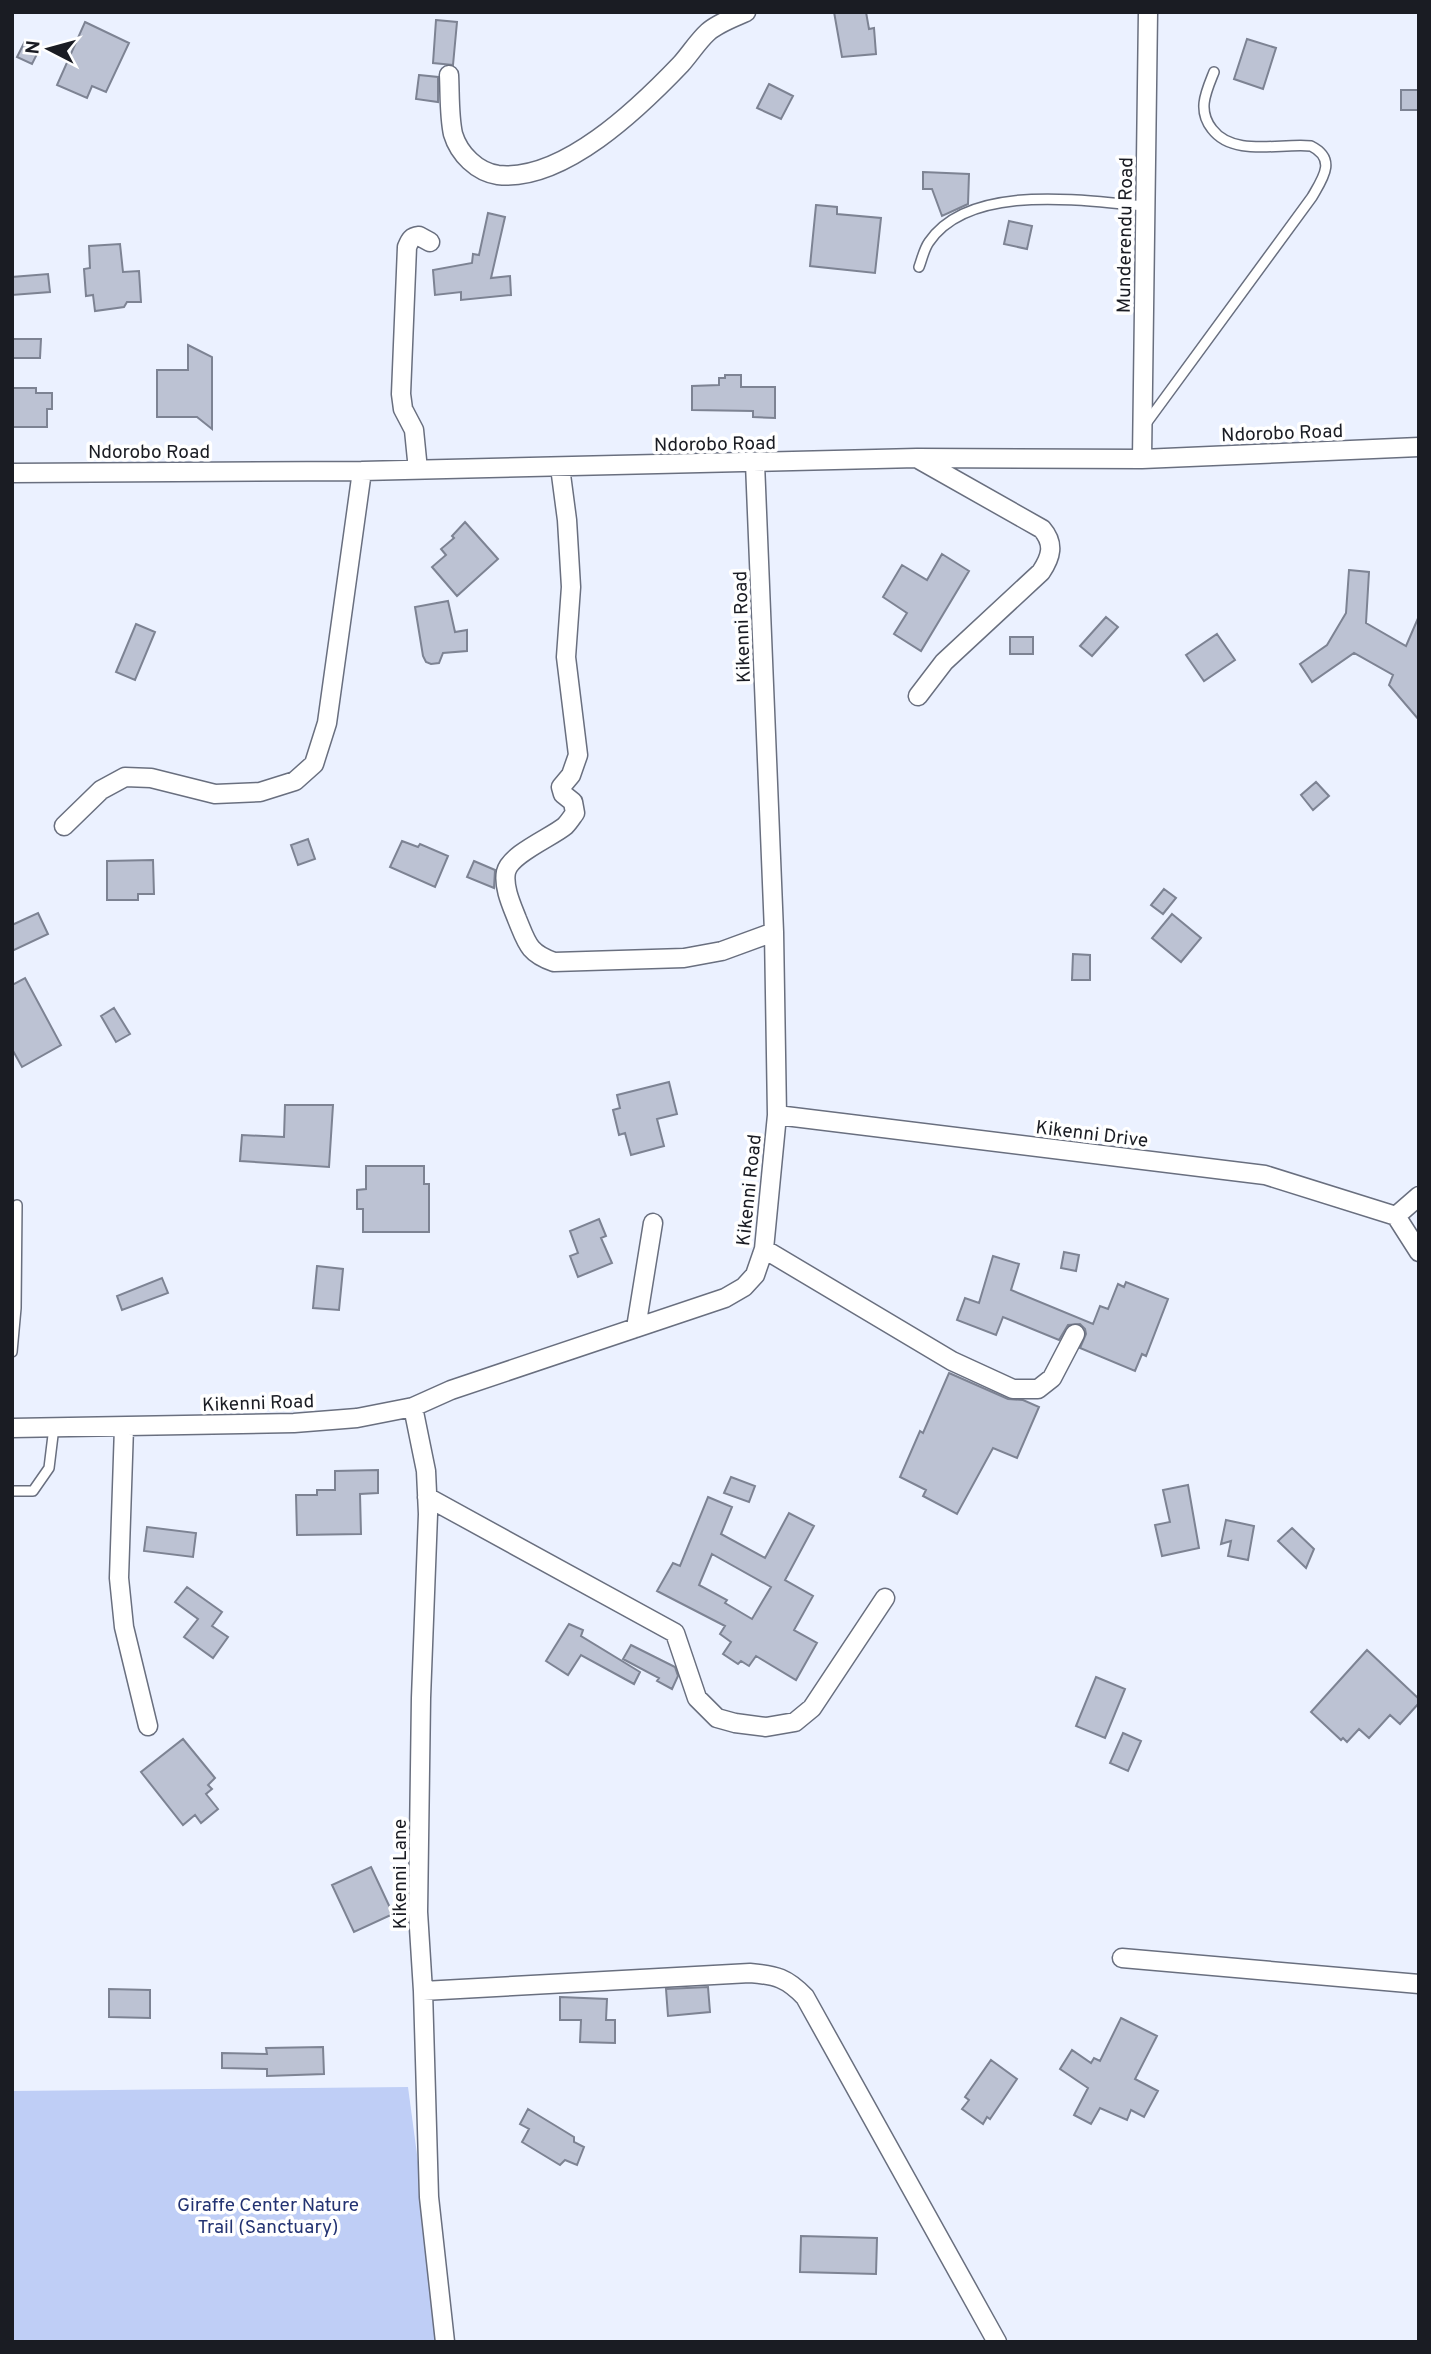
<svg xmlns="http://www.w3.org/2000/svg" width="1431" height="2354" viewBox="0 0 1431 2354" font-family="Overpass,sans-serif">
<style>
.green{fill:#bfcef6}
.building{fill:#bcc2d3;stroke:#7d8393;stroke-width:2;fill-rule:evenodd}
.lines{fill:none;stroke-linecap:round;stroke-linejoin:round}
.lane-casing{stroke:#696f7f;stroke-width:12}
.street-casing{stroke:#696f7f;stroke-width:21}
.lane{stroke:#fff;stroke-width:9}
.street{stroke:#fff;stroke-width:18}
.labels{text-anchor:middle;stroke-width:7;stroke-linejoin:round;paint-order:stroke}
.street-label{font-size:19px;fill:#1a1c23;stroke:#fff}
.park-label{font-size:19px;fill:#233372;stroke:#fff}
</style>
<rect width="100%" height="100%" fill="#ebf1ff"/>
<!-- green -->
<path class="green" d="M 408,2087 L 442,2342 L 12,2342 L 12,2091 Z"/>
<!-- building -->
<path class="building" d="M 834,12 L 866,12 L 869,29 L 874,28 L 876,54 L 842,57 Z
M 436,20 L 457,22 L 453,65 L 433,63 Z
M 85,22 L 129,43 L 106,92 L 92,86 L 87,98 L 57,85 Z
M 1247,39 L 1276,48 L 1263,89 L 1234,79 Z
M 25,41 L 40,48 L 32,64 L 17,57 Z
M 419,75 L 438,77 L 438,102 L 416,99 Z
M 769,84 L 793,96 L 781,119 L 757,108 Z
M 1401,90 L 1419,90 L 1419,110 L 1401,110 Z
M 923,172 L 969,174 L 968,204 L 942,216 L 932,189 L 923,189 Z
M 816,205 L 837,207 L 837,214 L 881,218 L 875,273 L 810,266 Z
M 488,213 L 505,217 L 491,278 L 510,276 L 511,295 L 461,300 L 461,292 L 435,295 L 433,270 L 472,263 L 473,254 L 479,255 Z
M 1009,221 L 1032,226 L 1027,249 L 1004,244 Z
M 120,244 L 123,272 L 139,271 L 141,302 L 127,302 L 124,307 L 95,311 L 93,295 L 86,296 L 84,269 L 90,268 L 89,246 Z
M 48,274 L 50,292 L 12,295 L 12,277 Z
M 12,339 L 41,339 L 40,358 L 12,358 Z
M 188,345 L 212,357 L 212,429 L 197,417 L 157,417 L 157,370 L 188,370 Z
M 725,375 L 741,375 L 741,387 L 775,387 L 775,418 L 753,417 L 753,411 L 692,410 L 692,386 L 719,385 L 719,378 L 725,378 Z
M 12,388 L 36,388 L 36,393 L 52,393 L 52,409 L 47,409 L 47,427 L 12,427 Z
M 465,522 L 498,559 L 457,596 L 432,567 L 446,555 L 441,549 L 454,538 L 452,536 Z
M 942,554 L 969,571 L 921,651 L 894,634 L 907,613 L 883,597 L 902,565 L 927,580 Z
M 1349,570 L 1369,572 L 1366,623 L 1406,646 L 1419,616 L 1419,720 L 1389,685 L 1393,675 L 1354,653 L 1312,682 L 1300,664 L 1327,645 L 1346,613 Z
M 448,601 L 455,632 L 467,630 L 467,651 L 443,653 L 439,663 L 431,664 L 426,662 L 423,656 L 415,607 Z
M 1106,617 L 1118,627 L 1092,656 L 1080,646 Z
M 136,624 L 155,632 L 135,680 L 116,672 Z
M 1217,634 L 1235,660 L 1204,681 L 1186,655 Z
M 1010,637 L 1033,637 L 1033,654 L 1010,654 Z
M 1316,782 L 1329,796 L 1313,810 L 1301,795 Z
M 308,839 L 315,859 L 298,865 L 291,845 Z
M 402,841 L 418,847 L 420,844 L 448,856 L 435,887 L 390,867 Z
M 153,860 L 154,894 L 138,894 L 138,900 L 107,900 L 107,861 Z
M 474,861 L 495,870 L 494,888 L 467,877 Z
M 1164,889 L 1176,898 L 1163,914 L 1151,905 Z
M 38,913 L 48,934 L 12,951 L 12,925 Z
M 1172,914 L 1201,938 L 1181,962 L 1152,938 Z
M 1073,954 L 1090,955 L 1090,980 L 1072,980 Z
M 25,978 L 61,1045 L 22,1067 L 12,1049 L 12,985 Z
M 114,1008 L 130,1034 L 116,1042 L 101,1016 Z
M 669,1082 L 677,1114 L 657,1119 L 664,1146 L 631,1155 L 625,1133 L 619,1135 L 613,1110 L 620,1108 L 617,1095 Z
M 285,1105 L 333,1105 L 329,1167 L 240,1161 L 242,1135 L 284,1137 Z
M 366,1166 L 424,1166 L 424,1184 L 429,1184 L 429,1232 L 363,1232 L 363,1209 L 357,1209 L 357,1190 L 366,1189 Z
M 599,1219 L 606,1236 L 601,1238 L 612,1263 L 578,1277 L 570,1256 L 578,1253 L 570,1231 Z
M 1064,1252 L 1079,1255 L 1076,1271 L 1061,1268 Z
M 993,1256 L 1019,1264 L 1011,1290 L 1093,1324 L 1100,1306 L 1108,1309 L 1118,1284 L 1124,1287 L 1126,1282 L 1168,1299 L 1146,1356 L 1142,1354 L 1135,1371 L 1080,1348 L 1086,1334 L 1085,1329 L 1080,1324 L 1068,1325 L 1059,1340 L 1003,1317 L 996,1335 L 957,1320 L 965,1298 L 979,1303 Z
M 317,1266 L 343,1269 L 339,1310 L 313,1308 Z
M 162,1278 L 168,1293 L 122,1310 L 117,1296 Z
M 949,1373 L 1008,1399 L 1023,1400 L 1039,1407 L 1017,1458 L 993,1448 L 957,1514 L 923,1496 L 926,1490 L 900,1477 L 920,1431 L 923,1433 Z
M 378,1470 L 378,1493 L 360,1494 L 361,1534 L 297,1535 L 296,1495 L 317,1495 L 317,1490 L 335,1490 L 335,1471 Z
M 731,1477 L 755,1486 L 749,1502 L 724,1493 Z
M 1188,1485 L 1199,1548 L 1162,1556 L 1155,1525 L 1170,1522 L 1163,1490 Z
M 708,1497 L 732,1507 L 721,1534 L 765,1558 L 789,1513 L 814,1526 L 785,1580 L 813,1596 L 794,1630 L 817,1643 L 796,1680 L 756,1656 L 749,1666 L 741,1661 L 738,1664 L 723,1654 L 731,1642 L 720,1634 L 725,1626 L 657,1591 L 673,1563 L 680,1566 ZM 712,1554 L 771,1587 L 752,1619 L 725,1603 L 727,1600 L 699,1585 Z
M 1226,1520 L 1254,1526 L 1248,1560 L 1228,1556 L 1231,1541 L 1221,1544 Z
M 147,1527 L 196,1533 L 193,1557 L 144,1551 Z
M 1292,1528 L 1314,1549 L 1306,1568 L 1278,1541 Z
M 187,1587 L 222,1612 L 212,1626 L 228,1637 L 213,1658 L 184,1637 L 198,1619 L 175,1602 Z
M 569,1624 L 583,1630 L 581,1636 L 640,1672 L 634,1684 L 581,1655 L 568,1675 L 546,1661 Z
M 631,1645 L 675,1667 L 678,1676 L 672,1689 L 657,1681 L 659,1678 L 623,1659 Z
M 1367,1650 L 1419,1699 L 1419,1703 L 1400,1724 L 1390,1715 L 1369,1738 L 1359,1729 L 1347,1742 L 1343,1738 L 1341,1740 L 1311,1712 Z
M 1096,1677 L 1125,1689 L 1105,1738 L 1076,1726 Z
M 1123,1733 L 1141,1741 L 1128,1771 L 1110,1763 Z
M 183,1739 L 215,1778 L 208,1785 L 212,1789 L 206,1794 L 218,1809 L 201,1823 L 195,1815 L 183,1825 L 141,1772 Z
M 371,1867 L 393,1914 L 354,1932 L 332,1885 Z
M 708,1987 L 710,2012 L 668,2016 L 666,1989 Z
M 109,1989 L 150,1990 L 150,2018 L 109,2017 Z
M 560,1997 L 607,1999 L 606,2020 L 615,2020 L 615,2043 L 580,2042 L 581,2020 L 560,2020 Z
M 1121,2018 L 1157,2036 L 1135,2079 L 1158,2091 L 1144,2117 L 1131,2110 L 1127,2120 L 1100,2108 L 1091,2124 L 1074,2115 L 1088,2088 L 1060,2069 L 1072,2050 L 1091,2063 L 1094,2058 L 1100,2061 Z
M 323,2047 L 324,2074 L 267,2076 L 267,2069 L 222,2068 L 222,2053 L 267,2054 L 266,2048 Z
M 991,2060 L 1017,2079 L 990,2119 L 987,2117 L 983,2124 L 962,2109 L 969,2100 L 965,2097 Z
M 528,2109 L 574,2137 L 574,2142 L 584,2147 L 577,2165 L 565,2160 L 560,2165 L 522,2142 L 529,2129 L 520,2124 Z
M 801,2236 L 877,2238 L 876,2274 L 800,2272 Z"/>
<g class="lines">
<defs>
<path id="lane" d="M 919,267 C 922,259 924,249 929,242 C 970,182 1084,201 1145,206
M 1145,425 L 1312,197 C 1323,178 1337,159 1311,146 C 1279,143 1233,157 1212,129 C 1197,110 1206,92 1214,72
M 12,1352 L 16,1308 L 17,1205
M 12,1491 L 33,1491 L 49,1468 L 54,1427"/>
<path id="street" d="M 449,75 C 450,93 449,116 453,134 C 459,154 477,172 498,175 C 563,182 639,108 681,64 C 690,54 698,41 708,32 C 718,23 735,17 746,12
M 1142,459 L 1148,12
M 560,467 L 567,520 L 571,587 L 566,657 L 578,755 L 571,775 L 561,787 L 563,794 L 573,802 L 575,813 C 572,817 569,822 565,826 C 552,837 510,854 506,872 C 503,887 512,906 517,919 C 527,943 528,953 554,962 L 684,958 L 722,951 L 774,932
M 418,470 L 414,430 L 403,409 L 401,394 L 407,247 C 410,240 411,237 419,236 L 430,242
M 12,473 L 362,471 L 917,458 L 1142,459 L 1419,447
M 918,696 L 944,662 L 1041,572 C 1051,557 1055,544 1042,529 L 920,460
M 64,826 L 101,790 L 125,777 L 151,778 L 215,794 L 260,792 L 295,781 L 314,764 L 327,723 L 362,471
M 777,1115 L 1265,1175 L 1396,1216
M 1396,1216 L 1419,1252
M 1396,1216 L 1419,1196
M 764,1249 L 952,1361 L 1013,1389 L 1038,1389 L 1052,1378 L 1075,1334
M 636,1328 L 653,1223
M 413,1407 L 426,1471 L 428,1514 L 421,1698 L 418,1912 L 423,1991 L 429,2197 L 445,2342
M 124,1427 L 119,1578 L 124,1627 L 148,1726
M 12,1428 L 294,1423 L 357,1418 L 413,1407 L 451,1390 L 725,1298 L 744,1287 L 755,1275 L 764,1249 L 777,1115 L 774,932 L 755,463
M 427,1497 L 675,1633 L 697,1698 L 717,1718 L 735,1723 L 766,1727 L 795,1722 L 812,1708 L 885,1598
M 1122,1958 L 1419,1984
M 423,1991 L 750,1973 C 776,1975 787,1978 805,1997 L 997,2342"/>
</defs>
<!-- lane casing -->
<use href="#lane" class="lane-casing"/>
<!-- street casing -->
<use href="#street" class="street-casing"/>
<!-- lane -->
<use href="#lane" class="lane"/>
<!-- street -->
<use href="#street" class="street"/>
</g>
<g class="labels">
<!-- street labels -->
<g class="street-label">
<text transform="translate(1124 235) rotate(-89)" y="7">Munderendu Road</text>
<text transform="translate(1282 432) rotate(-2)" y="7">Ndorobo Road</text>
<text transform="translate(715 443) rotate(-1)" y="7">Ndorobo Road</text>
<text x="149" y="458">Ndorobo Road</text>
<text transform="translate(741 627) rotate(-92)" y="7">Kikenni Road</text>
<text transform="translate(1092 1133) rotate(7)" y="7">Kikenni Drive</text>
<text transform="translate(748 1190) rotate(-84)" y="7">Kikenni Road</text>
<text transform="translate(258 1402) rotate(-2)" y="7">Kikenni Road</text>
<text transform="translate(399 1874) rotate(-90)" y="7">Kikenni Lane</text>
</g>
<!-- park labels -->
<g class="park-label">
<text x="268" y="2211">Giraffe Center Nature<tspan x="268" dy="22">Trail (Sanctuary)</tspan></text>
</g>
</g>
<!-- border -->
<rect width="1431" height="2354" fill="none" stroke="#1a1c23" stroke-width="28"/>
<!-- north arrow -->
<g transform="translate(49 49) rotate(276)" stroke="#ffffff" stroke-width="5" paint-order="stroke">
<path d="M0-5L12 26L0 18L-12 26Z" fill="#1a1c23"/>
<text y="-10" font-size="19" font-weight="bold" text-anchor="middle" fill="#1a1c23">N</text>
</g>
</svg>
